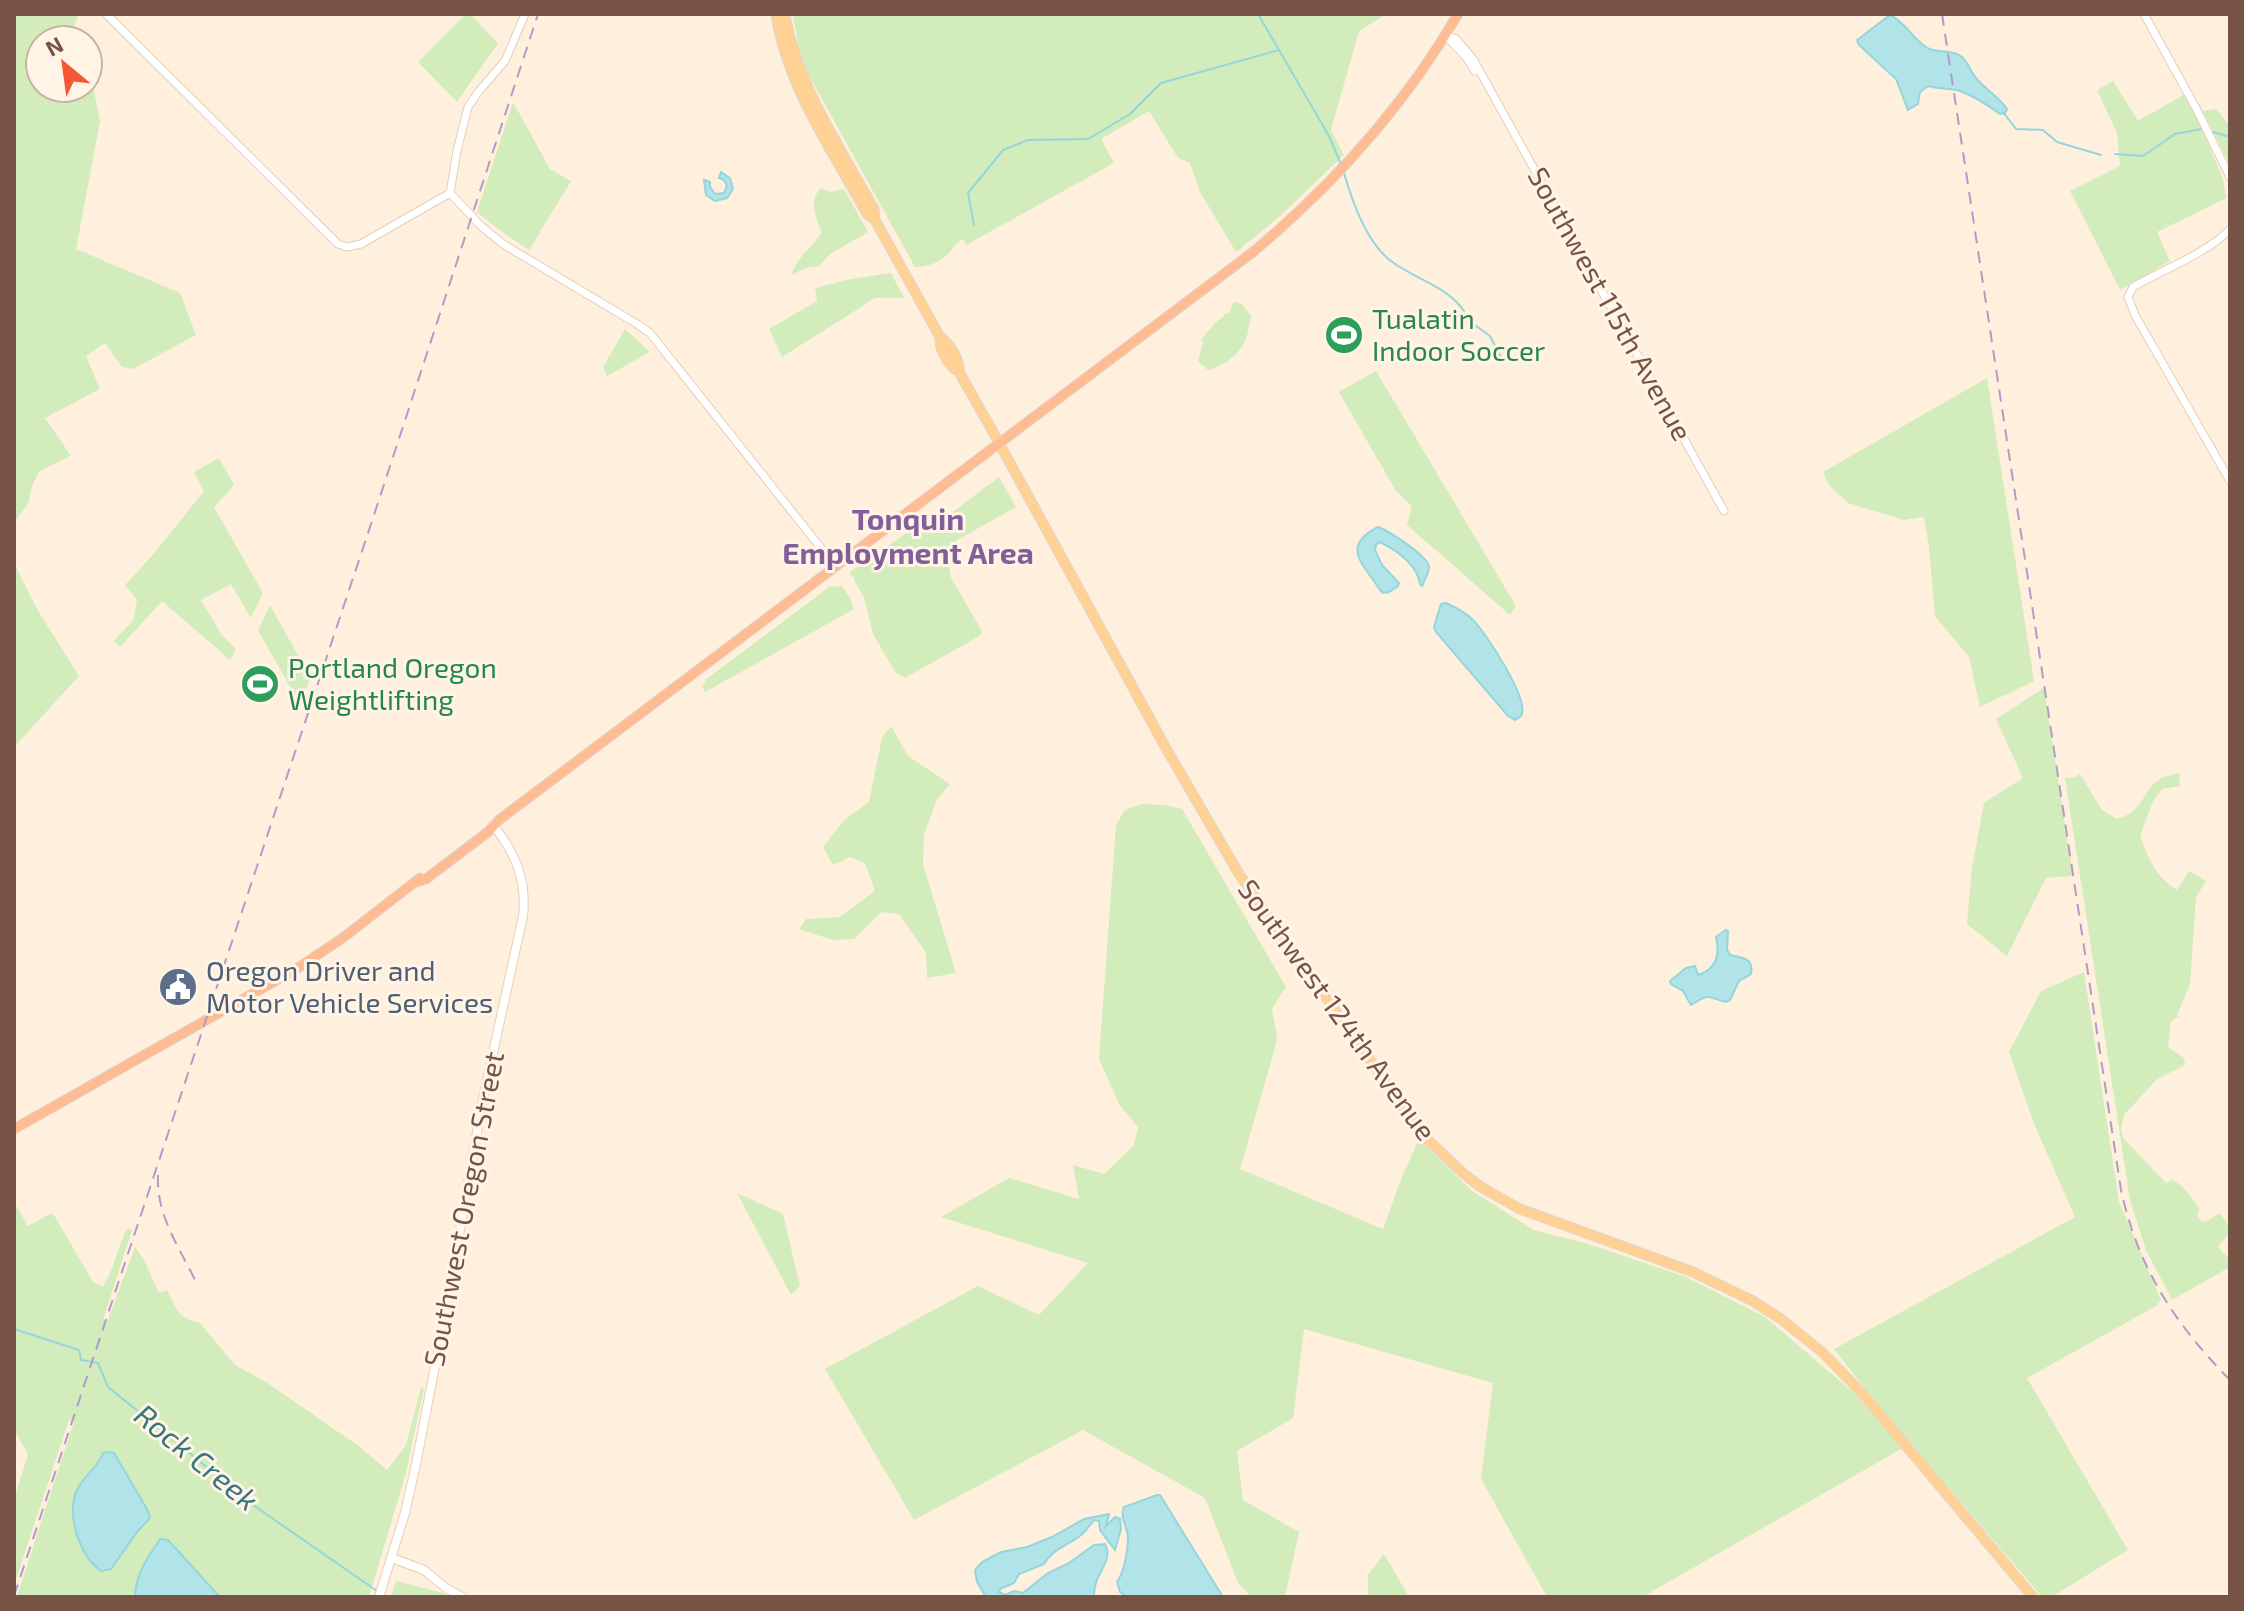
<svg xmlns="http://www.w3.org/2000/svg" width="2244" height="1611" viewBox="0 0 2244 1611" font-family="'Exo 2',sans-serif">
<style>
.green{fill:#d2ecbb;fill-rule:evenodd}
.water{fill:#b1e4e9;stroke:#96d5dc;stroke-width:2}
.lines{fill:none;stroke-linecap:round;stroke-linejoin:round}
.stream{stroke:#96d5dc;stroke-width:2}
.tertiary-casing{stroke:#e5cdbc;stroke-width:9}
.secondary-casing{stroke:#eacdb8;stroke-width:10}
.primary-casing{stroke:#ded6d2;stroke-width:11}
.trunk-casing{stroke:#ded6d2;stroke-width:11}
.tertiary{stroke:#fff;stroke-width:7}
.secondary{stroke:#fff;stroke-width:8}
.primary{stroke:#ffd194;stroke-width:9}
.trunk{stroke:#ffbb91;stroke-width:9}
.rail{stroke:#b19cc7;stroke-width:2;stroke-dasharray:12 8;stroke-linecap:butt}
.labels{text-anchor:middle;stroke-width:6;stroke-linejoin:round;paint-order:stroke}
.street-label{font-size:28px;fill:#765344;stroke:#fff4e6}
.leisure-label{font-size:28px;fill:#27864d;stroke:#fff4e6;text-anchor:start}
.service-label{font-size:28px;fill:#4e5e75;stroke:#fff4e6;text-anchor:start}
.neighbourhood-label{font-size:30px;font-weight:bold;fill:#835f9a;stroke:#fff4e6}
.water-label{font-size:30px;font-style:italic;fill:#36767d;stroke:#fff4e6}
</style>
<rect width="100%" height="100%" fill="#fef0dd"/>
<!-- green -->
<path class="green" d="M 14,14 L 79,14 L 73,28 L 96,41 L 88,62 L 100,121 L 76,249 L 180,293 L 196,335 L 133,369 L 122,367 L 105,343 L 86,356 L 100,389 L 45,418 L 71,456 L 39,471 L 32,486 L 28,504 L 14,522 ZM 40,40 L 88,40 L 88,88 L 40,88 Z
M 466,14 L 470,14 L 498,43 L 457,102 L 418,62 Z
M 793,14 L 1387,14 L 1359,31 L 1331,130 L 1344,155 L 1279,217 L 1236,252 L 1200,192 L 1190,163 L 1178,158 L 1149,111 L 1101,139 L 1114,163 L 966,245 L 963,239 C 955,243 954,248 948,254 C 940,262 926,268 915,267 L 801,61 Z
M 2113,81 L 2138,121 L 2187,93 L 2223,179 L 2226,198 L 2157,232 L 2170,261 L 2120,290 L 2070,191 L 2120,166 L 2117,133 L 2097,90 Z
M 513,102 L 550,169 L 571,181 L 529,250 L 502,232 L 477,212 Z
M 2216,109 L 2230,126 L 2230,165 L 2203,111 Z
M 820,188 L 830,192 L 844,189 L 868,232 L 830,254 L 819,266 L 805,268 L 792,275 C 795,258 813,247 822,232 C 815,215 809,204 820,188 Z
M 891,273 L 904,298 L 875,298 L 782,357 L 769,329 L 817,301 L 815,288 L 851,279 Z
M 1234,302 L 1241,303 L 1251,316 C 1249,322 1249,329 1247,336 C 1242,353 1224,366 1208,370 L 1198,361 L 1203,342 L 1201,340 L 1215,323 L 1224,316 L 1224,314 L 1229,313 Z
M 625,329 L 650,352 L 607,376 L 603,367 Z
M 1376,371 L 1516,606 L 1510,615 L 1407,525 L 1412,506 L 1396,491 L 1339,392 Z
M 1987,378 L 2034,681 L 1980,707 L 1969,657 L 1935,616 L 1929,547 L 1924,517 L 1904,520 L 1848,503 L 1829,485 L 1823,472 Z
M 219,458 L 234,485 L 214,507 L 263,593 L 251,618 L 231,584 L 201,600 L 221,634 L 236,649 L 230,660 L 162,601 L 120,647 L 114,641 L 134,619 L 137,600 L 125,585 C 154,556 178,523 204,491 L 194,472 Z
M 999,477 L 1016,507 L 957,540 L 953,546 L 956,561 L 949,565 L 951,578 L 982,631 L 981,635 L 905,678 L 895,672 L 873,634 L 864,598 L 854,580 L 855,577 L 850,576 L 850,572 L 934,514 L 936,516 L 945,509 L 950,514 Z
M 14,563 L 38,611 L 79,676 L 14,747 Z
M 842,586 L 850,598 L 854,609 L 705,692 L 702,686 L 706,682 L 705,680 L 829,587 Z
M 270,605 L 310,677 L 301,706 L 258,630 Z
M 2044,688 L 2073,876 L 2046,878 L 2007,956 L 1967,924 L 1972,868 L 1984,803 L 2023,778 L 1996,719 Z
M 891,726 L 908,756 L 950,784 L 937,799 L 924,835 L 923,864 L 956,973 L 927,978 L 926,953 L 899,914 L 881,912 L 854,939 L 833,940 L 799,929 L 806,919 L 840,917 L 875,891 L 865,863 L 850,857 L 833,865 L 823,847 L 844,820 L 869,802 L 882,738 Z
M 2179,773 L 2180,786 L 2162,789 L 2153,801 L 2140,836 C 2150,861 2154,875 2177,890 L 2189,871 L 2206,881 L 2196,897 L 2190,984 L 2177,1015 L 2180,1016 L 2171,1021 L 2168,1047 L 2184,1058 L 2185,1065 L 2157,1079 L 2124,1115 L 2121,1128 L 2123,1138 L 2166,1183 L 2172,1180 C 2184,1185 2192,1198 2199,1209 L 2197,1216 L 2200,1220 L 2205,1222 L 2220,1213 C 2233,1232 2232,1230 2218,1247 L 2230,1260 L 2230,1267 L 2172,1300 L 2146,1250 L 2130,1200 L 2065,778 L 2075,777 L 2080,774 L 2102,810 L 2117,819 C 2145,811 2142,790 2160,779 C 2165,776 2173,775 2179,773 Z
M 1142,804 L 1165,805 L 1182,809 L 1286,987 L 1272,1009 L 1277,1037 L 1275,1048 L 1240,1169 L 1383,1229 L 1402,1177 L 1419,1139 L 1472,1191 L 1534,1230 L 1588,1244 L 1686,1277 L 1765,1317 L 1854,1393 L 1903,1448 L 1642,1597 L 1547,1597 L 1481,1479 L 1493,1383 L 1304,1329 L 1293,1418 L 1237,1451 L 1243,1500 L 1299,1532 L 1285,1597 L 1251,1597 L 1238,1583 L 1205,1498 L 1083,1430 L 914,1520 L 825,1369 L 978,1286 L 1039,1315 L 1088,1263 L 941,1217 L 1009,1178 L 1079,1199 L 1073,1165 L 1104,1174 L 1134,1145 L 1138,1127 L 1119,1104 L 1099,1059 L 1116,825 L 1125,810 Z
M 2084,972 L 2119,1202 L 2161,1300 L 2156,1306 L 2027,1378 L 2128,1550 L 2051,1597 L 2042,1597 L 1874,1400 L 1834,1349 L 2075,1217 L 2035,1126 L 2009,1052 L 2041,991 Z
M 737,1193 L 783,1214 L 800,1286 L 791,1295 Z
M 14,1202 L 28,1226 L 50,1214 L 54,1215 L 93,1282 L 103,1287 L 111,1271 L 125,1232 L 128,1228 L 132,1230 L 103,1320 L 108,1320 L 135,1247 L 144,1260 L 159,1293 L 167,1290 C 176,1307 178,1320 199,1322 L 235,1365 L 266,1382 L 360,1447 L 387,1470 L 406,1445 L 421,1387 L 424,1388 L 406,1473 L 369,1597 L 17,1596 L 74,1422 L 69,1420 L 14,1585 L 14,1500 L 28,1454 L 14,1430 Z
M 1384,1554 L 1409,1597 L 1368,1597 L 1368,1575 Z
M 396,1581 L 443,1593 L 451,1597 L 391,1597 Z"/>
<!-- water -->
<path class="water" d="M 1890,15 C 1904,22 1910,34 1922,44 C 1932,54 1945,49 1957,54 C 1967,58 1970,71 1976,78 C 1986,90 1999,97 2007,109 L 2005,113 L 2000,114 C 1987,105 1975,96 1960,91 C 1950,88 1939,89 1928,86 L 1920,92 L 1918,104 L 1908,110 L 1896,79 L 1859,45 L 1857,40 Z
M 721,172 L 730,178 L 733,189 L 727,198 L 715,201 L 706,195 L 704,180 L 710,182 L 710,187 L 715,194 L 724,193 L 727,186 L 724,180 L 719,178 Z
M 1378,527 C 1389,531 1428,556 1429,567 C 1429,573 1424,581 1422,586 L 1420,584 C 1417,564 1398,551 1380,542 L 1376,545 L 1375,550 L 1382,565 L 1399,583 L 1398,586 L 1389,592 L 1383,593 L 1380,590 C 1363,563 1340,547 1378,527 Z
M 1446,603 C 1455,607 1465,612 1473,620 C 1485,632 1531,701 1521,716 C 1519,718 1517,718 1515,720 L 1508,716 L 1436,632 L 1434,627 L 1441,604 Z
M 1726,930 L 1728,931 L 1727,950 L 1730,955 C 1743,958 1754,958 1751,974 L 1739,981 L 1730,1000 L 1726,1002 C 1703,996 1712,993 1691,1005 L 1683,991 L 1671,984 L 1670,981 L 1686,968 L 1695,966 L 1698,975 C 1717,969 1720,954 1716,937 Z
M 107,1452 L 114,1453 L 148,1511 L 150,1518 L 137,1532 L 111,1569 L 101,1571 C 79,1555 66,1515 77,1490 C 83,1476 99,1467 103,1453 Z
M 1157,1495 L 1160,1495 L 1223,1597 L 1127,1597 L 1120,1592 L 1117,1582 C 1124,1572 1128,1551 1128,1538 C 1128,1527 1119,1518 1124,1507 Z
M 1109,1514 L 1106,1526 L 1115,1517 L 1120,1519 L 1121,1529 L 1115,1550 L 1100,1530 L 1099,1521 L 1094,1520 C 1090,1525 1086,1531 1081,1535 C 1069,1545 1052,1549 1044,1564 L 1019,1574 L 1014,1583 L 1000,1589 L 999,1592 L 1005,1595 L 1014,1591 L 1023,1593 L 1048,1573 L 1069,1563 L 1094,1545 L 1105,1544 C 1113,1558 1100,1569 1096,1583 C 1095,1585 1094,1595 1093,1597 L 986,1597 L 977,1582 L 975,1570 L 982,1562 L 1001,1552 L 1027,1547 L 1052,1537 L 1084,1519 Z
M 160,1539 L 168,1540 L 220,1597 L 135,1597 C 135,1575 148,1557 160,1539 Z"/>
<g class="lines">
<!-- stream -->
<path class="stream" d="M 1258,14 L 1329,136 L 1340,162
M 2003,112 L 2016,129 L 2043,130 L 2057,142 L 2101,155
M 2213,132 L 2230,137
M 2115,154 L 2143,156 L 2175,134 L 2202,129
M 1344,173 C 1352,201 1367,243 1391,261 C 1414,279 1446,285 1464,311
M 974,225 L 968,193 L 1003,150 L 1028,140 L 1088,139 L 1130,114 L 1161,83 L 1279,50
M 1468,317 L 1472,323 L 1490,336 L 1502,359
M 14,1329 L 79,1350 L 81,1360 L 98,1363 L 108,1387 L 256,1507 L 377,1591"/>
<defs>
<path id="tertiary" d="M 106,14 L 338,244 L 347,247 L 361,244 L 450,193
M 2144,14 L 2196,108 L 2230,177
M 1446,35 L 1456,39 L 1473,59 L 1724,511
M 1447,37 L 1466,57 L 1475,71
M 450,193 L 481,226 L 503,244 L 637,324 L 650,333 L 836,567
M 450,193 L 457,151 L 468,107 L 479,91 L 505,61 L 525,14
M 2230,229 C 2210,252 2160,271 2133,287 L 2128,297 L 2135,315 L 2230,481"/>
<path id="secondary" d="M 392,1558 L 424,1570 L 446,1588 L 462,1597
M 379,1597 L 405,1513 L 416,1464 L 445,1315 L 482,1103 L 523,916 C 527,880 515,852 493,825"/>
<path id="primary" d="M 776,14 C 787,87 832,150 867,214 L 875,220 L 940,337 C 950,344 960,359 959,372
M 785,14 C 797,85 840,147 874,209 L 875,220
M 940,337 C 939,350 948,365 959,372 L 993,432 L 1167,750 L 1239,874 L 1404,1108 L 1429,1141 L 1465,1175 L 1481,1187 L 1520,1209 L 1693,1272 L 1753,1301 L 1781,1319 L 1822,1352 L 1861,1392 L 2033,1597"/>
<path id="trunk" d="M 417,882 L 426,879 L 488,832 L 499,820 L 1253,252 C 1333,185 1405,105 1458,14
M 14,1129 L 298,968 L 344,937 L 420,878"/>
</defs>
<!-- tertiary casing -->
<use href="#tertiary" class="tertiary-casing"/>
<!-- secondary casing -->
<use href="#secondary" class="secondary-casing"/>
<!-- primary casing -->
<use href="#primary" class="primary-casing"/>
<!-- trunk casing -->
<use href="#trunk" class="trunk-casing"/>
<!-- tertiary -->
<use href="#tertiary" class="tertiary"/>
<!-- secondary -->
<use href="#secondary" class="secondary"/>
<!-- primary -->
<use href="#primary" class="primary"/>
<!-- trunk -->
<use href="#trunk" class="trunk"/>
<!-- rail -->
<path class="rail" d="M 1942,14 L 2121,1190 C 2138,1268 2175,1324 2230,1380
M 158,1175 C 156,1216 180,1248 197,1284
M 14,1596 L 375,512 L 538,14"/>
</g>
<!-- icons -->
<defs>
<symbol id="stadium-disc" viewBox="-11 -11 22 22"><circle r="9.5" fill="#2e9e5b" stroke="#fff4e6"/><path d="M0-5a6.5 5 0 1 0 0 10a6.5 5 0 1 0 0-10ZM-3.5-1.8h7v3.6h-7Z" fill="#fff"/></symbol>
<symbol id="civic-disc" viewBox="-11 -11 22 22"><circle r="9.5" fill="#5c6f8a" stroke="#fff4e6"/><path d="M-.6-6.5H3V-4.5H.6V-3L4-1V1h2V6H-6V1h2V-1L-.6-3ZM-1.2 2.5V6h2.4V2.5Z" fill="#fff"/></symbol>
</defs>
<g fill-rule="evenodd">
<use href="#stadium-disc" x="1322" y="313" width="44" height="44"/>
<use href="#stadium-disc" x="238" y="662" width="44" height="44"/>
<use href="#civic-disc" x="156" y="965" width="44" height="44"/>
</g>
<g class="labels">
<!-- street labels -->
<g class="street-label">
<text transform="translate(1610 304) rotate(61)" y="10">Southwest 115th Avenue</text>
<text transform="translate(1337 1010) rotate(54)" y="10">Southwest 124th Avenue</text>
<text transform="translate(464 1209) rotate(-79)" y="10">Southwest Oregon Street</text>
</g>
<!-- leisure labels -->
<g class="leisure-label">
<text x="1372" y="329">Tualatin<tspan x="1372" dy="32">Indoor Soccer</tspan></text>
<text x="288" y="678">Portland Oregon<tspan x="288" dy="32">Weightlifting</tspan></text>
</g>
<!-- service labels -->
<g class="service-label">
<text x="206" y="981">Oregon Driver and<tspan x="206" dy="32">Motor Vehicle Services</tspan></text>
</g>
<!-- neighbourhood labels -->
<g class="neighbourhood-label">
<text x="908" y="530">Tonquin<tspan x="908" dy="34">Employment Area</tspan></text>
</g>
<!-- water labels -->
<g class="water-label">
<text transform="translate(196 1458) rotate(39)" y="10">Rock Creek</text>
</g>
</g>
<!-- border -->
<rect width="2244" height="1611" fill="none" stroke="#765344" stroke-width="32"/>
<!-- north arrow -->
<g transform="translate(64 64) rotate(331)"><circle r="38" fill="#fff4e6" stroke="#c8b4a5" stroke-width="2"/>
<path d="M0-6L14 30L0 20L-14 30Z" fill="#f45636"/>
<text y="-12" font-size="22" font-weight="bold" text-anchor="middle" fill="#765344">N</text>
</g>
</svg>
